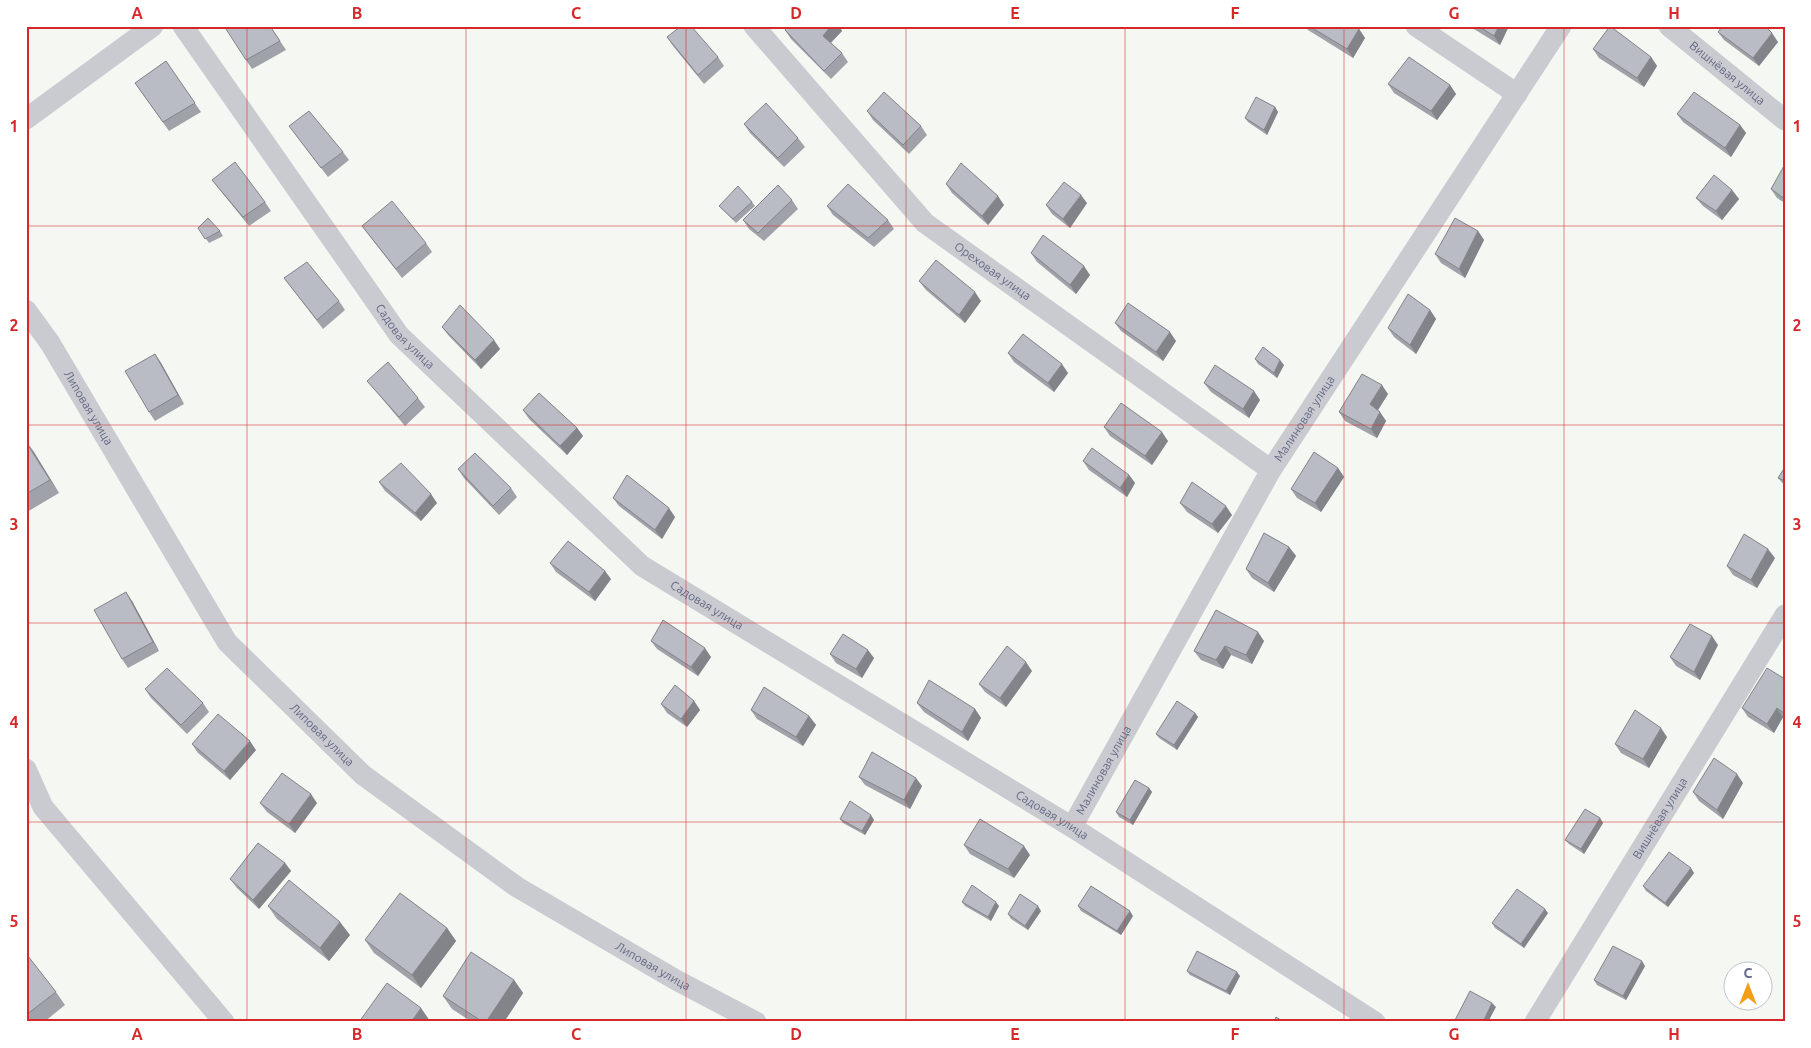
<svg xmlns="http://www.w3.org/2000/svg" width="1811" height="1048" viewBox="0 0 1811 1048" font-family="Ubuntu,sans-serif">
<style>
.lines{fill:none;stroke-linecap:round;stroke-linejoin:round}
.minor{stroke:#cacbd0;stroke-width:21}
.wall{fill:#9fa2a9}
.shaded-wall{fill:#828489}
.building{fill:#b9bcc4;stroke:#828489}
.grid{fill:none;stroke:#d62828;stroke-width:1;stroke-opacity:0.55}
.labels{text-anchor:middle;stroke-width:5;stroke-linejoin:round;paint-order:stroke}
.street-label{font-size:12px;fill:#636986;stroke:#fff}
.neatline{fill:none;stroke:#d62828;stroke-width:2}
.grid-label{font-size:16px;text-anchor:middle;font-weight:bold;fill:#d62828}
</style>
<rect width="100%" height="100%" fill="#f5f7f2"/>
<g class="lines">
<!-- minor -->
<g class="minor">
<path id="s1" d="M 183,26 L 399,335 L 642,566 L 1072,827 L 1375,1022"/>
<path id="s2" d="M 754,26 L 925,223 L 1271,470"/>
<path d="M 1416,26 L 1517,94"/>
<path id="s3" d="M 1669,26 L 1785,120"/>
<path d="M 26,119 L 153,26"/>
<path id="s4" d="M 26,310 L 50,343 L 227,642 L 363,775 L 517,887 L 676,980 L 756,1022"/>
<path d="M 26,769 L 43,807 L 224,1022"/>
<path id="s5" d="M 1072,827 L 1271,470 L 1561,26"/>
<path id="s6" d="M 1535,1022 L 1785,615"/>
</g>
</g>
<!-- wall -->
<path class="wall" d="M 270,26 L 286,50 L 252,69 L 246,60 Z
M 788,26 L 839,26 L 842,31 L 831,43 L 842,53 L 848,62 L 831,79 L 791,39 L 785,30 Z
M 1305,26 L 1356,26 L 1359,29 L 1365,38 L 1353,58 L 1308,30 Z
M 1469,26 L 1509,26 L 1500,45 Z
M 1718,32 L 1778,42 L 1759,66 L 1724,40 Z
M 667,37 L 718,57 L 724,66 L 704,84 L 673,46 Z
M 1593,49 L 1651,57 L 1657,66 L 1644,87 L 1599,58 Z
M 166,61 L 201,112 L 169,131 L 135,83 Z
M 1388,84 L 1450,85 L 1456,94 L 1437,120 L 1394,93 Z
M 1275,107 L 1278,112 L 1267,135 L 1248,122 L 1245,118 Z
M 867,111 L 921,126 L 927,135 L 909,154 L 873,120 Z
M 1677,114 L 1740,125 L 1746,133 L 1731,157 L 1683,122 Z
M 744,124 L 798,138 L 805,147 L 784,167 L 750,133 Z
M 289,126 L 343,152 L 349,160 L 328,177 Z
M 1785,164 L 1785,203 L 1777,198 L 1771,189 Z
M 212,180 L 265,202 L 271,211 L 249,226 L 219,189 Z
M 946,184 L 1004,205 L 988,225 L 952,193 Z
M 1732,190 L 1739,199 L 1722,220 L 1703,206 L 1696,198 Z
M 792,200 L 798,209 L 764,241 L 749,229 L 743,220 Z
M 752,202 L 755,206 L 736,223 L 719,206 Z
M 1087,203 L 1070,228 L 1052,214 L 1046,205 Z
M 827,206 L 888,220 L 894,229 L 874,247 L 833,215 Z
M 362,226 L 426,243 L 432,252 L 402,278 Z
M 198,228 L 220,231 L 223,236 L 209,243 Z
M 1478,231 L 1484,240 L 1465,278 L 1441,263 L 1435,254 Z
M 1031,253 L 1090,275 L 1076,294 L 1037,262 Z
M 284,278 L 339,301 L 345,310 L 323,329 Z
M 919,281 L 981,301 L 965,323 L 926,290 Z
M 1430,310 L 1436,319 L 1416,354 L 1394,337 L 1388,328 Z
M 1115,323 L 1176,341 L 1163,361 L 1121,331 Z
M 442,327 L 500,349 L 481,369 L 448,335 Z
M 1008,353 L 1068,373 L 1054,392 L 1014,362 Z
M 155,354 L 161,363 L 184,404 L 155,421 L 149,412 Z
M 1255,359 L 1284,365 L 1277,378 L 1258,364 Z
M 367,381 L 418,398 L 425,407 L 405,426 L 374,389 Z
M 1204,383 L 1260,400 L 1249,418 L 1211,392 Z
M 1388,394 L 1378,410 L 1386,421 L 1377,438 L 1345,421 L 1339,412 Z
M 523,410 L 577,428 L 583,436 L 567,455 L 529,419 Z
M 1104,427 L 1168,441 L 1152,465 L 1110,436 Z
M 26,441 L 59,493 L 27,512 L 26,510 Z
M 1083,461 L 1129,475 L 1135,483 L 1127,497 L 1089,470 Z
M 1785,467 L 1785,486 L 1778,478 Z
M 1338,468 L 1344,477 L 1321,512 L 1297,498 L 1291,489 Z
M 458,469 L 511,488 L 517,497 L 499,515 L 464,478 Z
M 379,482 L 437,503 L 421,521 L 385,491 Z
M 613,498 L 675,517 L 662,539 L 619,506 Z
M 1180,503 L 1232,515 L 1218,533 L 1187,512 Z
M 1289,547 L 1296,556 L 1274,592 L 1252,578 L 1246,569 Z
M 1775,558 L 1757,588 L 1733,575 L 1727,566 Z
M 550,563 L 611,579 L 595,601 L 556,572 Z
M 132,601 L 159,651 L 128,668 L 122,659 Z
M 1216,610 L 1264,641 L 1252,664 L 1231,655 L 1223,669 L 1201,660 L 1194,651 Z
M 651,641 L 711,657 L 698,676 L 657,649 Z
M 1718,645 L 1700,680 L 1676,666 L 1670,657 Z
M 830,654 L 874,658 L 862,678 L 836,663 Z
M 1032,671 L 1006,707 L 985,692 L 979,684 Z
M 1785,679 L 1785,719 L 1783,717 L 1774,733 L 1748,717 L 1742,708 Z
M 145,689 L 203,703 L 209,712 L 187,734 L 151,698 Z
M 694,701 L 700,710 L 687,727 L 667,713 L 661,704 Z
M 917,703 L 975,709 L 981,718 L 968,741 L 924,712 Z
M 751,710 L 809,716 L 816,725 L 803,746 L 757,719 Z
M 1195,713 L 1198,717 L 1177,750 L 1159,738 L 1156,734 Z
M 1667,737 L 1649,768 L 1621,753 L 1615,744 Z
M 192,744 L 256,750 L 230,780 L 198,753 Z
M 859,777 L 922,786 L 910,809 L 865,785 Z
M 1743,783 L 1723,819 L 1699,801 L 1693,792 Z
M 1149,788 L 1152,792 L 1133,825 L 1119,817 L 1116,812 Z
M 260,803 L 317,803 L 295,833 L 267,812 Z
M 1600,818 L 1603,823 L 1584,854 L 1569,844 L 1565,840 Z
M 840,819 L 874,820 L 865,835 L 843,823 Z
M 964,845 L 1030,855 L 1014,878 L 970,854 Z
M 285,863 L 291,871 L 259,909 L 237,888 L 230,879 Z
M 1694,873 L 1668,907 L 1646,891 L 1643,886 Z
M 962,902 L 999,906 L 991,921 L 965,906 Z
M 268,906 L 350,935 L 329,961 L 277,919 Z
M 1078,906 L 1133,916 L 1121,935 L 1081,911 Z
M 1041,911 L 1028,930 L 1011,919 L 1008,914 Z
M 1548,913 L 1524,948 L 1495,928 L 1492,923 Z
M 447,928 L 456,941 L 421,988 L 374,953 L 365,940 Z
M 26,957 L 56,992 L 65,1005 L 44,1022 L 26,1022 Z
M 1645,966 L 1626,1000 L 1597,985 L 1594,980 Z
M 1187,971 L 1240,976 L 1230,995 L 1190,975 Z
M 514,980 L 523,993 L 504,1022 L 472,1022 L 452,1009 L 443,996 Z"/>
<!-- shaded-wall -->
<path class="shaded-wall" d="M 831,26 L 839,26 L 842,31 L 829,44 L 823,36 Z
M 1499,26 L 1509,26 L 1500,45 L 1494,36 Z
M 1359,29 L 1365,38 L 1353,58 L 1347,49 Z
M 1772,33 L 1778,42 L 1759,66 L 1753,58 Z
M 1651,57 L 1657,66 L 1644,87 L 1637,78 Z
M 1450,85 L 1456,94 L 1437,120 L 1431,111 Z
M 1275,107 L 1278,112 L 1267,135 L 1264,130 Z
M 1740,125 L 1746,133 L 1731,157 L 1725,148 Z
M 1732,190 L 1739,199 L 1722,220 L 1716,211 Z
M 1081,195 L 1087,203 L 1070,228 L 1063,219 Z
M 998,196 L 1004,205 L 988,225 L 982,216 Z
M 1478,231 L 1484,240 L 1465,278 L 1459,269 Z
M 1084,266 L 1090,275 L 1076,294 L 1070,285 Z
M 975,292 L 981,301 L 965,323 L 959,315 Z
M 1430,310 L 1436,319 L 1416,354 L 1410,345 Z
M 1170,332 L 1176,341 L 1163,361 L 1156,352 Z
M 494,340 L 500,349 L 481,369 L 475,360 Z
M 155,354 L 161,363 L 184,404 L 178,395 Z
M 1280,360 L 1284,365 L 1277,378 L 1274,373 Z
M 1062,364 L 1068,373 L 1054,392 L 1048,383 Z
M 1382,385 L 1388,394 L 1376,413 L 1370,404 Z
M 1254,391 L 1260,400 L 1249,418 L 1243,409 Z
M 1380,412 L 1386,421 L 1377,438 L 1371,429 Z
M 577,428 L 583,436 L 567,455 L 560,446 Z
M 1162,432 L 1168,441 L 1152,465 L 1145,456 Z
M 26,441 L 34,452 L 59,493 L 50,480 Z
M 1338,468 L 1344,477 L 1321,512 L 1315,503 Z
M 1129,475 L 1135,483 L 1127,497 L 1120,488 Z
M 431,494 L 437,503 L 421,521 L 415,513 Z
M 1226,506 L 1232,515 L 1218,533 L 1212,524 Z
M 669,508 L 675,517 L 662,539 L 655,530 Z
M 1289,547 L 1296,556 L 1274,592 L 1268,583 Z
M 1768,549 L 1775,558 L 1757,588 L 1751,580 Z
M 605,571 L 611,579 L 595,601 L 589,592 Z
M 126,592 L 132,601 L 159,651 L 153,642 Z
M 1258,632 L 1264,641 L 1252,664 L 1246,655 Z
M 1712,636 L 1718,645 L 1700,680 L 1694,672 Z
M 1225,646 L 1231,655 L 1223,669 L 1216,660 Z
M 705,648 L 711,657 L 698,676 L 691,667 Z
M 868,650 L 874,658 L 862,678 L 856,669 Z
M 1026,662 L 1032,671 L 1006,707 L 1000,698 Z
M 694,701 L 700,710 L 687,727 L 681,719 Z
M 1777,708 L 1783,717 L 1774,733 L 1767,724 Z
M 975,709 L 981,718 L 968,741 L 962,732 Z
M 1195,713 L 1198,717 L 1177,750 L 1174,745 Z
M 809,716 L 816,725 L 803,746 L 796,737 Z
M 1661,728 L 1667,737 L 1649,768 L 1643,759 Z
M 250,741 L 256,750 L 230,780 L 224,771 Z
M 1737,774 L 1743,783 L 1723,819 L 1717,810 Z
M 916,778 L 922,786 L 910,809 L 904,800 Z
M 1149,788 L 1152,792 L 1133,825 L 1130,820 Z
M 311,794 L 317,803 L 295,833 L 289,824 Z
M 871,815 L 874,820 L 865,835 L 862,831 Z
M 1600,818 L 1603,823 L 1584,854 L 1581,849 Z
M 1024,846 L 1030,855 L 1014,878 L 1008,869 Z
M 285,863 L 291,871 L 259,909 L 253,900 Z
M 1691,868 L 1694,873 L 1668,907 L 1665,903 Z
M 996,902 L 999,906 L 991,921 L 988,917 Z
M 1038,906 L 1041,911 L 1028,930 L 1025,926 Z
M 1545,909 L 1548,913 L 1524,948 L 1521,944 Z
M 1130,911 L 1133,916 L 1121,935 L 1117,931 Z
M 340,922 L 350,935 L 329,961 L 320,948 Z
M 447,928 L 456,941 L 421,988 L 412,975 Z
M 1642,961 L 1645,966 L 1626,1000 L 1623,996 Z
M 1237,972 L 1240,976 L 1230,995 L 1226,991 Z
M 514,980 L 523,993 L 504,1022 L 486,1022 Z
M 1492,1003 L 1496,1007 L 1488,1022 L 1483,1022 Z
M 421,1008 L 430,1021 L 430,1022 L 411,1022 Z"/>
<!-- building -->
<path class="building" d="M 224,26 L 270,26 L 280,41 L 246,60 Z
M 681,26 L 691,26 L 718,57 L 698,75 L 667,37 Z
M 788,26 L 831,26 L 823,36 L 842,53 L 824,71 L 785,30 Z
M 1309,26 L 1356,26 L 1359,29 L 1347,49 Z
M 1478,26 L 1499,26 L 1494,36 Z
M 1610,26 L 1651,57 L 1637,78 L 1593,49 Z
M 1723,26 L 1765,26 L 1772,33 L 1753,58 L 1718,32 Z
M 1409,57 L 1450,85 L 1431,111 L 1388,84 Z
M 166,61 L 195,103 L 163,122 L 135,83 Z
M 884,92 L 921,126 L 903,145 L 867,111 Z
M 1694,92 L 1740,125 L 1725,148 L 1677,114 Z
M 1256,97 L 1275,107 L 1264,130 L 1245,118 Z
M 766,103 L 798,138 L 778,158 L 744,124 Z
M 309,111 L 343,152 L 321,168 L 289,126 Z
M 235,162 L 265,202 L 243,217 L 212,180 Z
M 961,163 L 998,196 L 982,216 L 946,184 Z
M 1785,164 L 1785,199 L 1771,189 Z
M 1714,175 L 1732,190 L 1716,211 L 1696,198 Z
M 1064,182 L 1081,195 L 1063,219 L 1046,205 Z
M 848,184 L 888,220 L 868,238 L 827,206 Z
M 778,185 L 792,200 L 758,233 L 743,220 Z
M 738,186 L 752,202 L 733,219 L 719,206 Z
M 392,201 L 426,243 L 396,269 L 362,226 Z
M 208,218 L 220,231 L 205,239 L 198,228 Z
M 1455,218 L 1478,231 L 1459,269 L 1435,254 Z
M 1043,235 L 1084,266 L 1070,285 L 1031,253 Z
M 936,260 L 975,292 L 959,315 L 919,281 Z
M 307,262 L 339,301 L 317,320 L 284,278 Z
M 1408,294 L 1430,310 L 1410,345 L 1388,328 Z
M 1128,303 L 1170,332 L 1156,352 L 1115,323 Z
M 460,305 L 494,340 L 475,360 L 442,327 Z
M 1023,334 L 1062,364 L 1048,383 L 1008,353 Z
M 1263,347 L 1280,360 L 1274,373 L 1255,359 Z
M 155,354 L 178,395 L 149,412 L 125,371 Z
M 388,362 L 418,398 L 399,417 L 367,381 Z
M 1215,365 L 1254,391 L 1243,409 L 1204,383 Z
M 1362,374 L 1382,385 L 1370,404 L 1380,412 L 1371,429 L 1339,412 Z
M 539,393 L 577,428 L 560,446 L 523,410 Z
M 1121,403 L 1162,432 L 1145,456 L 1104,427 Z
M 26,442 L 50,480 L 26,494 Z
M 1092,448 L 1129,475 L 1120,488 L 1083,461 Z
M 1314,452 L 1338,468 L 1315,503 L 1291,489 Z
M 475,453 L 511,488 L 493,506 L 458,469 Z
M 401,463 L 431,494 L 415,513 L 379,482 Z
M 1785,467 L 1785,481 L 1778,478 Z
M 627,475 L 669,508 L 655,530 L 613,498 Z
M 1192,482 L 1226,506 L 1212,524 L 1180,503 Z
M 1264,533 L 1289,547 L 1268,583 L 1246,569 Z
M 1744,534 L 1768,549 L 1751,580 L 1727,566 Z
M 568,541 L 605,571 L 589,592 L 550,563 Z
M 126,592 L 153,642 L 122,659 L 94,610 Z
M 1216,610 L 1258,632 L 1246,655 L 1225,646 L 1216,660 L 1194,651 Z
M 663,620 L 705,648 L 691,667 L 651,641 Z
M 1690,624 L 1712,636 L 1694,672 L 1670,657 Z
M 843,634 L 868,650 L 856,669 L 830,654 Z
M 1007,646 L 1026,662 L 1000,698 L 979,684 Z
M 167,668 L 203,703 L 181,725 L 145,689 Z
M 1767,668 L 1785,679 L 1785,690 L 1783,693 L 1785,694 L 1785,714 L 1777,708 L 1767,724 L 1742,708 Z
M 929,680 L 975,709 L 962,732 L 917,703 Z
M 675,685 L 694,701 L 681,719 L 661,704 Z
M 764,687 L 809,716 L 796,737 L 751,710 Z
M 1177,701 L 1195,713 L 1174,745 L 1156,734 Z
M 1635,710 L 1661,728 L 1643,759 L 1615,744 Z
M 218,714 L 250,741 L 224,771 L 192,744 Z
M 872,752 L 916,778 L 904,800 L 859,777 Z
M 1714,758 L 1737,774 L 1717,810 L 1693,792 Z
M 282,773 L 311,794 L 289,824 L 260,803 Z
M 1135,780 L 1149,788 L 1130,820 L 1116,812 Z
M 850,801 L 871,815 L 862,831 L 840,819 Z
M 1585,809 L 1600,818 L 1581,849 L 1565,840 Z
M 980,819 L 1024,846 L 1008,869 L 964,845 Z
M 258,843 L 285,863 L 253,900 L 230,879 Z
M 1669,852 L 1691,868 L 1665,903 L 1643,886 Z
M 289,880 L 340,922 L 320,948 L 268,906 Z
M 972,885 L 996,902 L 988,917 L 962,902 Z
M 1091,886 L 1130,911 L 1117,931 L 1078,906 Z
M 1517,889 L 1545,909 L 1521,944 L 1492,923 Z
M 400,893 L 447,928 L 412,975 L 365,940 Z
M 1020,894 L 1038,906 L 1025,926 L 1008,914 Z
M 1613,946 L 1642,961 L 1623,996 L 1594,980 Z
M 1197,951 L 1237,972 L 1226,991 L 1187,971 Z
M 471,952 L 514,980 L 486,1022 L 483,1022 L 443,996 Z
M 28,956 L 56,992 L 26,1015 L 26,957 Z
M 387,983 L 421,1008 L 411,1022 L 359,1022 Z
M 1470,991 L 1492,1003 L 1483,1022 L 1454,1022 Z
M 1276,1017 L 1284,1022 L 1274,1022 Z"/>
<!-- grid -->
<path class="grid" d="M 247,26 L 247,1022M 466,26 L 466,1022M 686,26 L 686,1022M 906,26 L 906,1022M 1125,26 L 1125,1022M 1344,26 L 1344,1022M 1564,26 L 1564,1022M 26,226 L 1785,226M 26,425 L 1785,425M 26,623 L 1785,623M 26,822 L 1785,822"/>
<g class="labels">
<!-- street labels -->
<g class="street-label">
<text dy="4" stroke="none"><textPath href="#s3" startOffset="75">Вишнёвая улица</textPath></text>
<text dy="4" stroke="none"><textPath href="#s2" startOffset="344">Ореховая улица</textPath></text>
<text dy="4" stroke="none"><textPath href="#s1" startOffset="382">Садовая улица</textPath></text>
<text dy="4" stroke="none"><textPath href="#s4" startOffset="116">Липовая улица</textPath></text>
<text dy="4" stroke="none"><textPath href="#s5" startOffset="470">Малиновая улица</textPath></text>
<text dy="4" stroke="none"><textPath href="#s1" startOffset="788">Садовая улица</textPath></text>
<text dy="4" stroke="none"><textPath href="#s4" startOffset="521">Липовая улица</textPath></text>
<text dy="4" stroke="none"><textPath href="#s5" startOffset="65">Малиновая улица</textPath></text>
<text dy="4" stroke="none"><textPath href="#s1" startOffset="1192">Садовая улица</textPath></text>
<text dy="4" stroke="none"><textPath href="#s6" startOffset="239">Вишнёвая улица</textPath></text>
<text dy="4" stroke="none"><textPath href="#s4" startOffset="926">Липовая улица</textPath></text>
</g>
</g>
<!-- border -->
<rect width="1811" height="1048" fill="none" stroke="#ffffff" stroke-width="55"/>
<!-- north arrow -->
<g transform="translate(1748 986)"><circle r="24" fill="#ffffff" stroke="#c1c3cf"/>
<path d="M0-4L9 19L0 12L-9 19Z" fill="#f29f17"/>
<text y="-8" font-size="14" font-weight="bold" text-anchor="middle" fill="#636986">С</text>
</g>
<rect x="28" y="28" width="1756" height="992" class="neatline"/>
<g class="grid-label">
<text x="137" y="19">A</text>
<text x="357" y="19">B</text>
<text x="576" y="19">C</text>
<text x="796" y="19">D</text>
<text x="1015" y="19">E</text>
<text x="1235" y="19">F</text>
<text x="1454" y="19">G</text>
<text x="1674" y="19">H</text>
<text x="14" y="132">1</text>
<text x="1797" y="132">1</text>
<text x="14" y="331">2</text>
<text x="1797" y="331">2</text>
<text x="14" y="530">3</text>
<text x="1797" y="530">3</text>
<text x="14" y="728">4</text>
<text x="1797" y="728">4</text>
<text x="14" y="927">5</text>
<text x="1797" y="927">5</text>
<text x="137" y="1040">A</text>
<text x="357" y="1040">B</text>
<text x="576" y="1040">C</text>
<text x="796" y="1040">D</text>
<text x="1015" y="1040">E</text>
<text x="1235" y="1040">F</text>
<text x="1454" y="1040">G</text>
<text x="1674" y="1040">H</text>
</g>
</svg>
